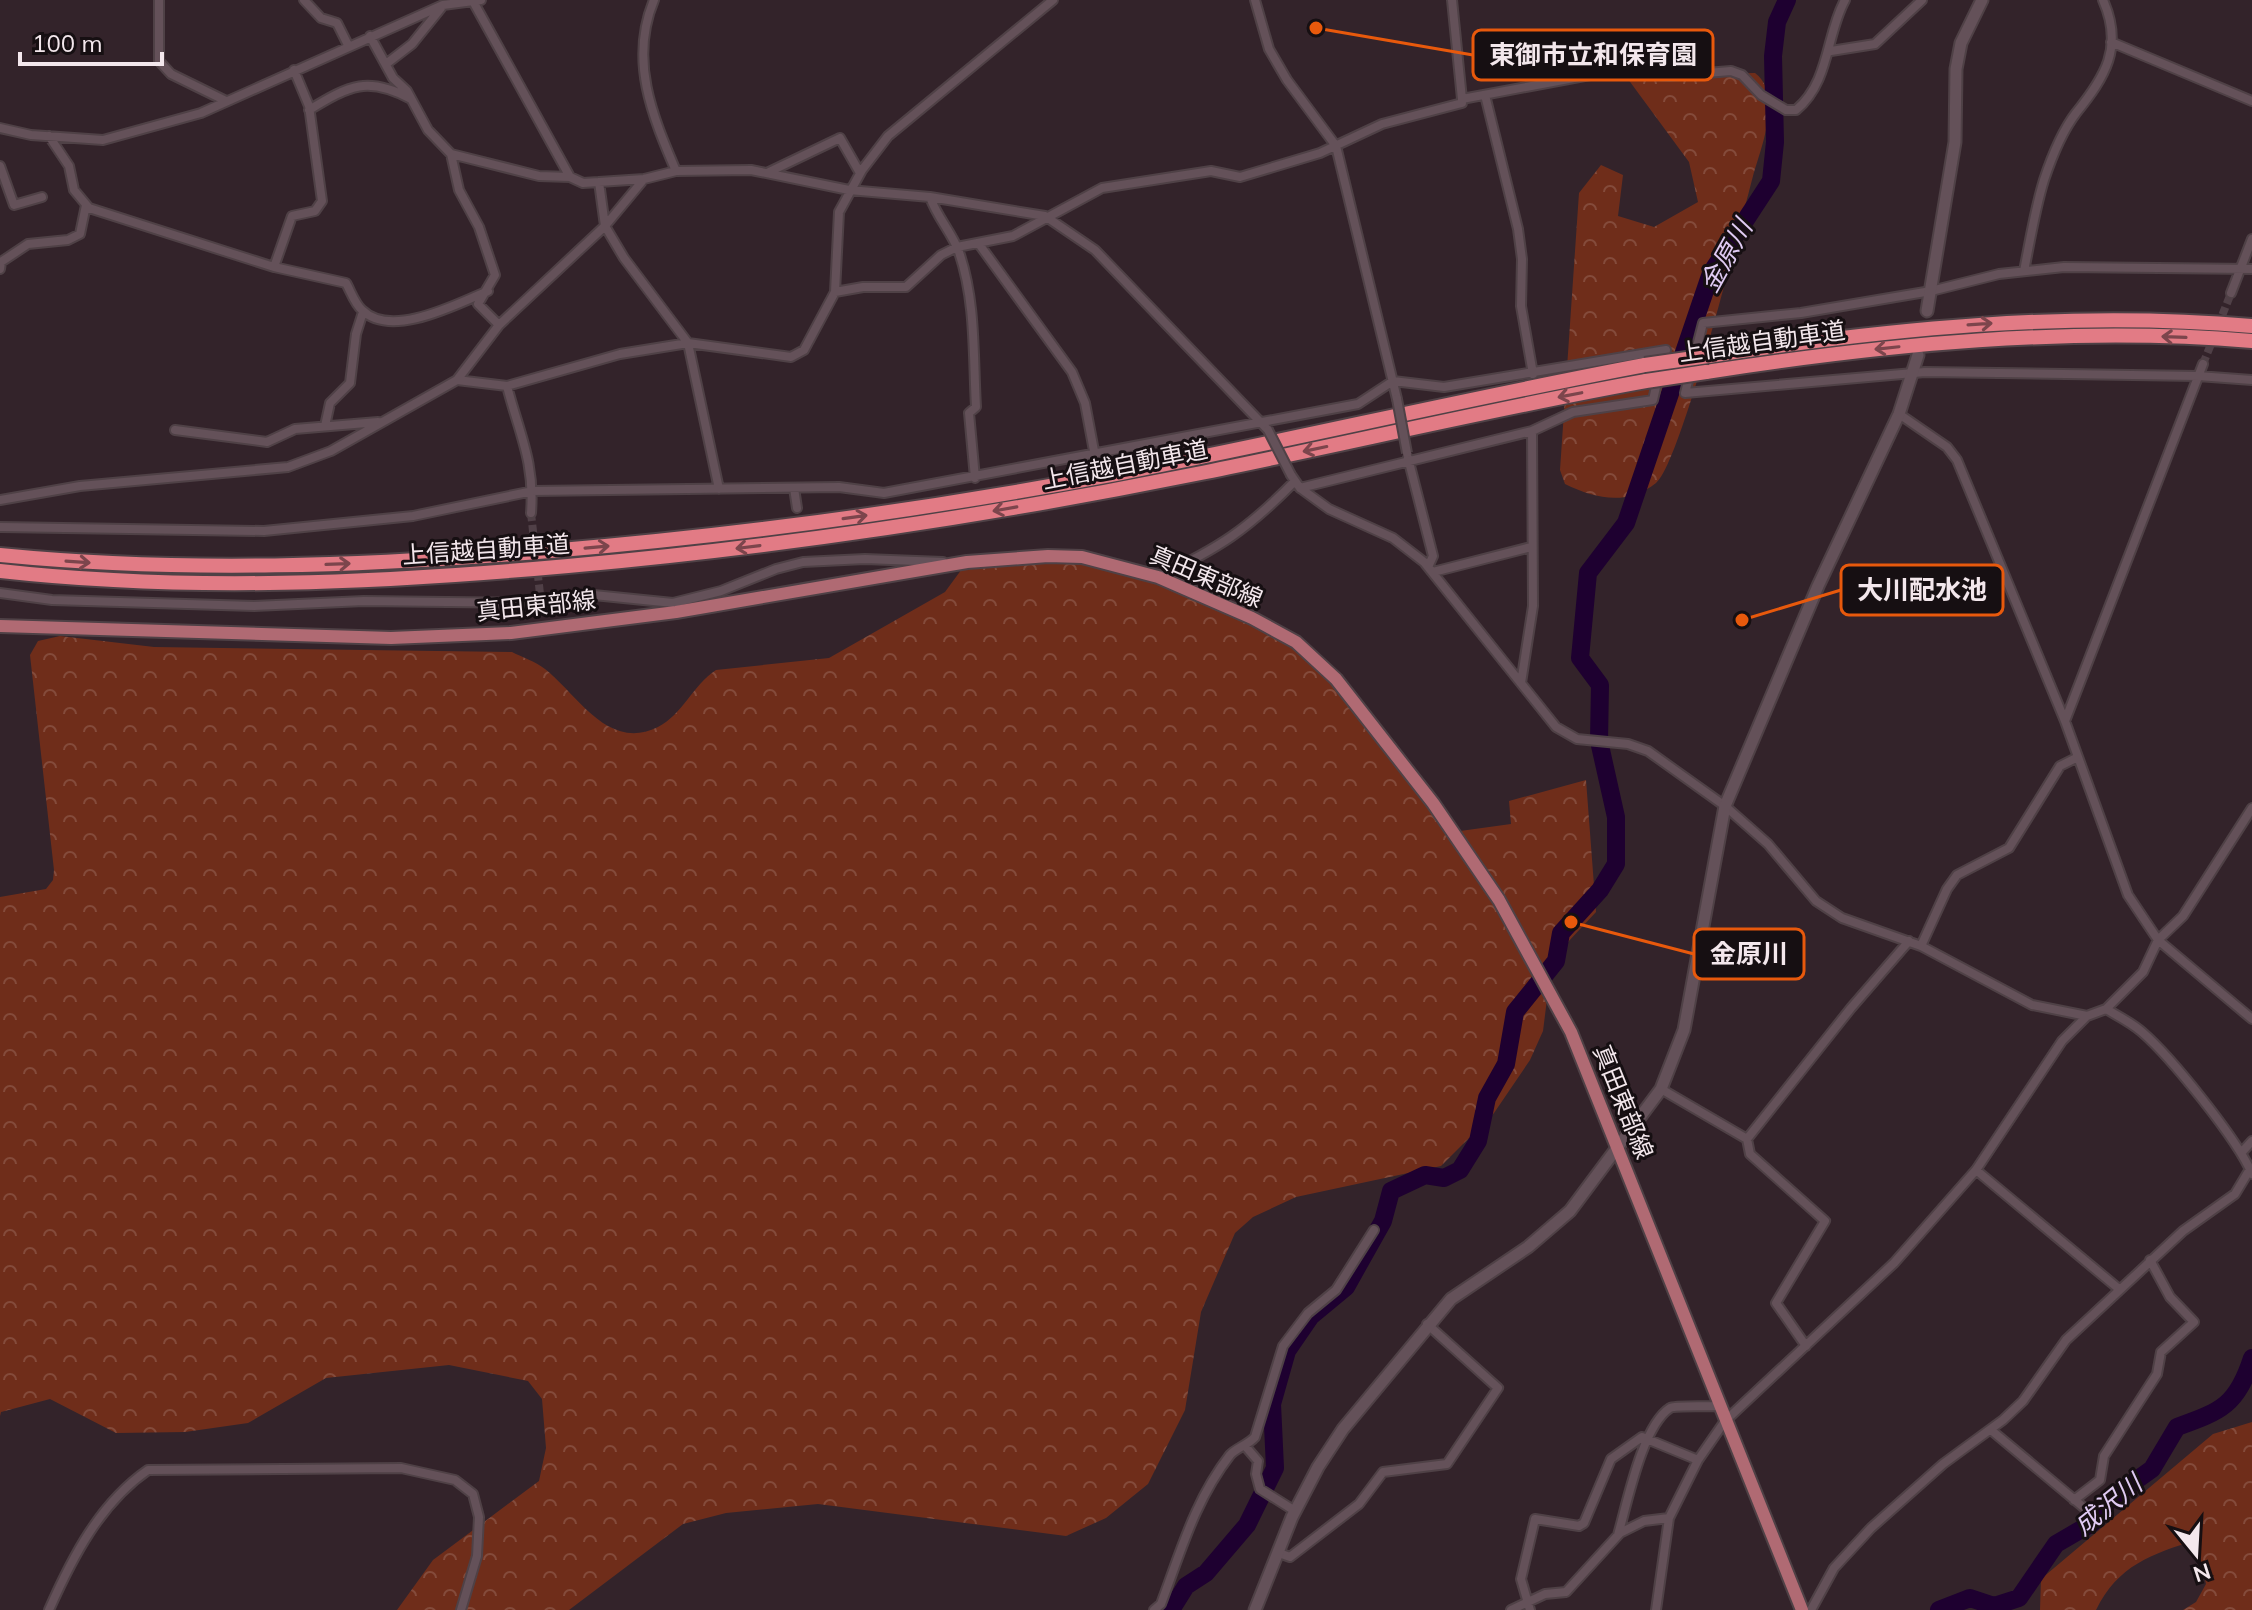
<svg xmlns="http://www.w3.org/2000/svg" width="2252" height="1610" viewBox="0 0 2252 1610" font-family="Mulish,'Noto Sans JP',sans-serif">
<style>
.forest{fill:url(#forest-crowns)}
.lines{fill:none;stroke-linecap:round;stroke-linejoin:round}
.river{stroke:#1e0030;stroke-width:18}
.street-tunnel{stroke:#504047;stroke-width:8;stroke-dasharray:8 4;stroke-linecap:butt}
.street-casing{stroke:#4f4146;stroke-width:12}
.secondary-casing{stroke:#4f4146;stroke-width:15}
.primary-casing{stroke:#4f4146;stroke-width:16}
.highway-casing{stroke:#4f4146;stroke-width:18}
.street{stroke:#645159;stroke-width:8}
.secondary{stroke:#645159;stroke-width:11}
.primary{stroke:#b06a73;stroke-width:12}
.highway{stroke:#e27b85;stroke-width:14}
.street-bridge-casing{stroke:#4f4146;stroke-width:12;stroke-linecap:butt}
.highway-bridge-casing{stroke:#4f4146;stroke-width:18;stroke-linecap:butt}
.street-bridge{stroke:#645159;stroke-width:8}
.highway-bridge{stroke:#e27b85;stroke-width:14}
.oneway{stroke:#7c454c}
.labels{text-anchor:middle;stroke-width:6;stroke-linejoin:round;paint-order:stroke}
.street-label{font-size:24px;fill:#f3e7ec;stroke:#160f12}
.water-label{font-size:26px;font-style:italic;fill:#e0cbf3;stroke:#160f12}
.leader{fill:none;stroke:#e8590c;stroke-width:3}
.callout-dot{fill:#e8590c;stroke:#160f12;stroke-width:3}
.callout{fill:#160f12;stroke:#e8590c;stroke-width:3}
.callout-label{font-size:26px;text-anchor:middle;font-weight:bold;fill:#f3e7ec}
</style>
<defs>
<pattern id="forest-crowns" width="20" height="18" patternUnits="userSpaceOnUse" patternTransform="scale(2)"><rect width="20" height="18" fill="#6f2d1a"/><path d="M2 6a3 3 0 1 1 6 0M12 15a3 3 0 1 1 6 0" fill="none" stroke="#844b3b"/></pattern>
</defs>
<rect width="100%" height="100%" fill="#33232a"/>
<!-- forest -->
<path class="forest" d="M 1755,73 C 1783,94 1761,148 1753,176 C 1741,222 1681,463 1656,483 C 1627,506 1596,499 1565,484 L 1560,470 L 1579,193 L 1601,165 L 1623,175 L 1618,216 L 1654,227 L 1698,202 L 1689,162 L 1625,75 Z
M 1048,556 L 1110,564 L 1252,618 L 1318,660 L 1453,832 L 1511,824 L 1509,801 L 1586,780 L 1596,912 L 1552,959 L 1543,1031 L 1530,1060 L 1494,1113 L 1441,1166 L 1296,1197 L 1253,1217 L 1235,1233 L 1201,1312 L 1185,1410 L 1148,1484 L 1106,1518 L 1066,1536 L 818,1504 L 726,1513 L 683,1524 L 569,1610 L 397,1610 L 433,1560 L 539,1481 L 546,1448 L 542,1399 L 528,1381 L 449,1365 L 326,1378 L 248,1423 L 185,1432 L 116,1433 L 50,1399 L 1,1412 L 0,1416 L 0,897 L 46,889 L 53,880 L 54,870 L 30,655 L 38,641 L 60,636 L 154,647 L 512,652 C 522,657 536,662 545,669 C 578,695 608,752 658,727 C 682,715 693,685 716,670 L 829,658 L 945,592 L 967,562 Z
M 2252,1422 L 2252,1610 L 2183,1610 L 2196,1602 L 2206,1584 L 2196,1540 C 2152,1554 2118,1565 2096,1610 L 2040,1610 L 2041,1579 L 2213,1434 Z"/>
<g class="lines">
<!-- river -->
<path class="river" d="M 1171,1610 L 1186,1586 L 1206,1573 L 1247,1525 L 1275,1468 L 1272,1404 L 1287,1351 L 1311,1316 L 1346,1287 L 1383,1221 L 1391,1191 L 1425,1175 L 1444,1178 L 1460,1170 L 1478,1141 L 1487,1098 L 1506,1064 L 1515,1012 L 1556,961 L 1561,933 L 1600,890 L 1616,864 L 1616,817 L 1599,741 L 1600,685 L 1580,658 L 1588,573 L 1626,523 L 1711,273 L 1771,181 L 1775,142 L 1773,56 L 1777,22 L 1787,0
M 1939,1610 L 1970,1598 L 1994,1606 L 2019,1598 L 2056,1544 L 2092,1523 L 2110,1499 L 2152,1469 L 2177,1427 C 2222,1411 2237,1405 2252,1358"/>
<!-- street-tunnel -->
<path class="street-tunnel" d="M 2218,326 L 2231,293
M 2203,364 L 2213,339
M 531,513 L 541,603"/>
<defs>
<path id="street" d="M 159,0 L 159,61 L 171,74 L 226,101
M 304,0 L 321,18 L 337,23 L 348,45
M 654,0 C 629,60 652,115 676,171
M 1255,0 L 1269,49 L 1287,80 L 1336,146 L 1397,399
M 1452,0 L 1462,99
M 474,3 L 570,177 L 583,183 L 599,182 L 644,179 L 676,171 L 751,170 L 849,190 L 930,197 L 1045,216 L 1095,250 L 1268,430
M 370,36 L 393,78 L 407,91 L 428,130 L 451,154 L 459,190 L 479,227 L 495,275 L 478,304 L 499,325
M 2111,42 L 2252,101
M 1831,51 L 1875,44 L 1922,0
M 386,64 L 412,44 L 441,8
M 1485,95 L 1518,229 L 1522,259 L 1521,306 L 1533,374
M 309,110 C 350,85 368,76 411,99
M 0,128 L 31,135 L 103,140 L 201,113 L 443,5 L 481,0
M 49,136 L 69,166 L 74,190 L 89,208 L 274,267 L 346,283 C 351,292 355,304 362,310 C 391,339 457,304 488,291
M 451,154 L 539,176 L 570,177
M 0,166 L 14,205 L 42,197
M 769,172 L 840,138 L 860,173
M 599,182 L 605,226 L 624,258 L 688,343 L 719,489
M 930,197 C 937,217 952,233 959,252 C 976,302 973,355 976,407 L 969,413 L 975,478
M 979,244 L 1072,372 L 1085,403 L 1094,451
M 274,267 L 292,216 L 315,211 L 322,201 L 309,106 L 294,70
M 0,269 L 1,262 L 28,244 L 68,240 L 80,234 L 86,205
M 2252,269 L 2064,267 L 1999,274 L 1931,291 L 1801,313 L 1703,323 L 1685,393 L 1925,372 L 2198,376 L 2252,380
M 2024,271 C 2030,241 2035,209 2044,180 C 2051,159 2063,130 2076,113 C 2105,77 2124,47 2103,0
M 835,292 L 863,287 L 906,287 L 941,255 L 957,247 L 1013,236 L 1102,188 L 1211,171 L 1240,177 L 1320,153 L 1382,124 L 1462,103 L 1462,99 L 1606,72 L 1669,76 L 1731,71 L 1742,75 L 1761,95 L 1786,110 L 1796,110 C 1830,82 1826,34 1845,0
M 2231,293 L 2252,239
M 457,380 L 507,386 L 620,354 L 688,343 L 791,357 L 804,350 L 835,292 L 839,212 L 862,170 L 888,136 L 1053,0
M 507,386 C 519,433 535,462 531,513
M 1899,414 L 1947,447 L 1957,460 L 2065,721 L 2128,895 L 2158,940 L 2252,1019
M 325,426 L 330,403 L 350,383 L 356,334 L 363,312
M 175,430 L 267,442 L 295,429 L 378,422
M 1408,458 L 1433,556 L 1428,567
M 1291,475 L 1300,488 L 1329,509 L 1393,538 L 1424,562 L 1556,727 L 1577,739 L 1628,744 L 1648,751 L 1725,806 L 1768,844 L 1816,901 L 1842,918 L 1921,946 L 2032,1005 L 2087,1016
M 794,488 L 797,508
M 1300,488 L 1532,431 L 1573,412 L 1653,400 L 1658,378
M 0,500 L 80,486 L 288,467 L 331,451 L 457,380 L 499,325 L 605,226 L 644,179
M 0,527 L 264,531 L 413,516 L 533,491 L 839,487 L 884,493 L 1358,404 L 1393,381 L 1444,387 L 1666,350 L 1662,365
M 1433,572 L 1531,547
M 1158,577 C 1219,548 1247,530 1295,481
M 0,593 L 52,600 L 254,606 L 364,601 L 541,603 L 584,594 L 673,603 L 721,591 L 776,569 L 803,562 L 865,559 L 943,562
M 1521,683 L 1533,606 L 1532,431
M 2065,721 L 2203,364
M 1921,946 L 1947,889 L 1957,875 L 2009,848 L 2060,766 L 2078,757
M 2106,1009 C 2118,1016 2132,1023 2142,1032 C 2171,1057 2238,1140 2252,1174
M 1661,1089 L 1747,1139 L 1851,1008 L 1909,941
M 1747,1139 L 1750,1154 L 1825,1221 L 1776,1303 L 1806,1346
M 2242,1152 L 2252,1141
M 1976,1170 L 2119,1289
M 1991,1430 L 2088,1511
M 1246,1447 L 1258,1461 L 1256,1474 L 1260,1489 L 1295,1511
M 2074,1500 L 2100,1480 L 2104,1456 L 2157,1374 L 2161,1352 L 2194,1322 L 2170,1297 L 2150,1260
M 1618,1535 C 1627,1504 1642,1426 1670,1408 C 1676,1405 1710,1407 1720,1406
M 1279,1553 L 1290,1557 L 1359,1504 L 1383,1472 L 1447,1464 L 1498,1388 L 1427,1324
M 49,1610 C 72,1558 100,1503 148,1470 L 401,1468 L 455,1480 L 473,1494 L 479,1517 L 477,1556 L 461,1610
M 1154,1610 L 1161,1604 C 1181,1551 1195,1500 1230,1455 C 1236,1448 1248,1445 1255,1437 L 1283,1346 L 1308,1313 L 1336,1290 L 1374,1230
M 1511,1610 L 1545,1594 L 1566,1592 L 1620,1533 L 1644,1521 L 1669,1518
M 1530,1610 L 1521,1579 L 1535,1519 L 1579,1526 L 1584,1523 L 1611,1459 L 1642,1437 L 1698,1460
M 1656,1610 L 1669,1518 L 1698,1460 L 1725,1421 L 1894,1263 L 1976,1170 L 2062,1041 L 2087,1016 L 2106,1009 L 2143,972 L 2158,940 L 2183,916 L 2252,808
M 1811,1610 L 1834,1568 L 1871,1528 L 1943,1464 L 2003,1420 L 2023,1401 L 2066,1340 L 2183,1231 L 2235,1194 L 2250,1169"/>
<path id="secondary" d="M 1927,311 L 1955,142 L 1956,69 L 1961,43 L 1982,0
M 1255,1610 L 1292,1517 L 1318,1467 L 1343,1429 L 1451,1299 L 1528,1247 L 1570,1211 L 1661,1089 L 1684,1030 L 1725,806 L 1818,586 L 1899,414 L 1918,355"/>
<path id="primary" d="M 0,626 L 391,638 L 511,633 L 676,612 L 967,562 L 1048,556 L 1082,557 L 1158,577 L 1252,618 L 1296,642 L 1336,679 L 1433,803 L 1499,900 L 1571,1032 L 1802,1610"/>
<path id="highway" d="M 1708,356 C 1888,329 2070,310 2252,326
M 1706,372 C 1887,344 2069,326 2252,341
M 0,555 C 183,573 367,566 550,551 C 742,535 932,509 1121,473 C 1296,439 1469,398 1645,365
M 0,571 C 188,592 379,583 568,566 C 779,547 988,516 1196,474 C 1346,444 1495,408 1646,381"/>
</defs>
<!-- street casing -->
<use href="#street" class="street-casing"/>
<!-- secondary casing -->
<use href="#secondary" class="secondary-casing"/>
<!-- primary casing -->
<use href="#primary" class="primary-casing"/>
<!-- highway casing -->
<use href="#highway" class="highway-casing"/>
<!-- street -->
<use href="#street" class="street"/>
<!-- secondary -->
<use href="#secondary" class="secondary"/>
<!-- primary -->
<use href="#primary" class="primary"/>
<!-- highway -->
<use href="#highway" class="highway"/>
<defs>
<path id="street-bridge" d="M 1397,399 L 1407,453
M 1268,430 L 1291,475"/>
<path id="highway-bridge" d="M 1645,365 L 1708,356
M 1646,381 L 1706,372"/>
</defs>
<!-- street-bridge casing -->
<use href="#street-bridge" class="street-bridge-casing"/>
<!-- highway-bridge casing -->
<use href="#highway-bridge" class="highway-bridge-casing"/>
<!-- street-bridge -->
<use href="#street-bridge" class="street-bridge"/>
<!-- highway-bridge -->
<use href="#highway-bridge" class="highway-bridge"/>
</g>
<!-- one-way arrows -->
<defs><path id="oneway-shaft" d="M-6 0H5M1.5-3L5.5 0L1.5 3" fill="none" stroke-width="1.6" stroke-linecap="round" stroke-linejoin="round" transform="scale(2)"/></defs>
<g class="oneway">
<use href="#oneway-shaft" transform="translate(1980 324) rotate(-4)"/>
<use href="#oneway-shaft" transform="translate(2174 337) rotate(-178)"/>
<use href="#oneway-shaft" transform="translate(1887 348) rotate(174)"/>
<use href="#oneway-shaft" transform="translate(1570 395) rotate(169)"/>
<use href="#oneway-shaft" transform="translate(1315 449) rotate(168)"/>
<use href="#oneway-shaft" transform="translate(1005 509) rotate(170)"/>
<use href="#oneway-shaft" transform="translate(855 517) rotate(-8)"/>
<use href="#oneway-shaft" transform="translate(597 547) rotate(-5)"/>
<use href="#oneway-shaft" transform="translate(748 547) rotate(173)"/>
<use href="#oneway-shaft" transform="translate(78 562) rotate(4)"/>
<use href="#oneway-shaft" transform="translate(338 564) rotate(-2)"/>
</g>
<g class="labels">
<!-- street labels -->
<g class="street-label">
<text transform="translate(1762 342) rotate(-8)" y="8">上信越自動車道</text>
<text transform="translate(1125 465) rotate(-11)" y="8">上信越自動車道</text>
<text transform="translate(486 550) rotate(-4)" y="8">上信越自動車道</text>
<text transform="translate(1206 577) rotate(23)" y="8">真田東部線</text>
<text transform="translate(536 606) rotate(-6)" y="8">真田東部線</text>
<text transform="translate(1623 1102) rotate(68)" y="8">真田東部線</text>
</g>
<!-- water labels -->
<g class="water-label">
<text transform="translate(1726 256) rotate(-61)" y="9">金原川</text>
<text transform="translate(2108 1505) rotate(-39)" y="9">成沢川</text>
</g>
</g>
<!-- callouts -->
<path class="leader" d="M1316 28L1473 55M1742 620L1841 590M1571 922L1694 954"/>
<g class="callout-dot">
<circle cx="1316" cy="28" r="8"/>
<circle cx="1742" cy="620" r="8"/>
<circle cx="1571" cy="922" r="8"/>
</g>
<g class="callout">
<rect x="1473" y="30" width="240" height="50" rx="8"/>
<rect x="1841" y="565" width="162" height="50" rx="8"/>
<rect x="1694" y="929" width="110" height="50" rx="8"/>
</g>
<g class="callout-label">
<text x="1593" y="64">東御市立和保育園</text>
<text x="1922" y="599">大川配水池</text>
<text x="1749" y="963">金原川</text>
</g>
<!-- north arrow -->
<g transform="translate(2196 1554) rotate(162)" stroke="#160f12" stroke-width="6" paint-order="stroke">
<path d="M0-6L14 30L0 20L-14 30Z" fill="#f3e7ec"/>
<text y="-12" font-size="22" font-weight="bold" text-anchor="middle" fill="#f3e7ec">N</text>
</g>
<!-- scale -->
<path d="M20 52v12h142v-12" fill="none" stroke="#f3e7ec" stroke-width="4"/>
<text x="32" y="52" font-size="24" fill="#f3e7ec" stroke="#160f12" stroke-width="6" paint-order="stroke">100 m</text>
</svg>
